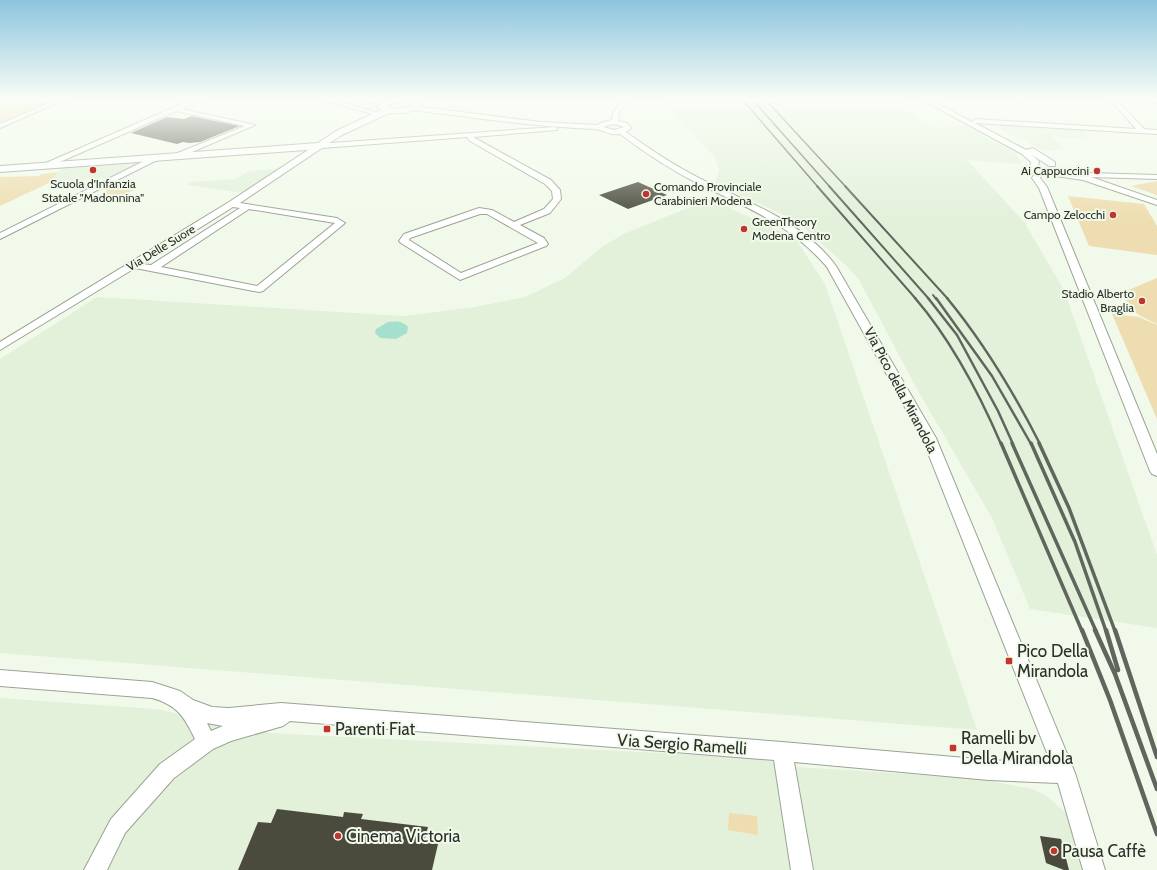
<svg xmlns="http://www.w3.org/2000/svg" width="1157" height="870" viewBox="0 0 1157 870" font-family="Cabin,sans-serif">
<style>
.built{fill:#e3f0da}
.green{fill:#eeddb0}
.water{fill:#a5dfce}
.building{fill:#4a4b3d}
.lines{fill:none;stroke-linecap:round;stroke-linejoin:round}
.minor-casing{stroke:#9aa395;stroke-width:2}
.major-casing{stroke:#9aa395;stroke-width:2}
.minor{fill:#fff;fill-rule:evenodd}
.major{fill:#fff;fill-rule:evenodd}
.rail-far4{stroke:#60665d;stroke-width:1.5}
.rail-far3{stroke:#60665d;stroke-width:2}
.rail-far2{stroke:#60665d;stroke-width:2.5}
.rail-far1{stroke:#60665d;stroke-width:3.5}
.rail{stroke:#60665d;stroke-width:4.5}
.poi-dot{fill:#c2342d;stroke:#f1faea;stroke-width:1.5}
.labels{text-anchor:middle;stroke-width:4;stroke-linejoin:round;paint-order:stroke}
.far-poi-label{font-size:12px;fill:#2b2f29;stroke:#f1faea;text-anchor:end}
.far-street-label{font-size:12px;fill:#2b2f29;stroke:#f1faea}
.street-label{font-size:14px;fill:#2b2f29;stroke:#f1faea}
.near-poi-label{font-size:17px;fill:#2b2f29;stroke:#f1faea;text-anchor:start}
.near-street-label{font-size:17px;fill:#2b2f29;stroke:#f1faea}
</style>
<rect width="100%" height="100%" fill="#f1faea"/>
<!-- built -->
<path class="built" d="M 661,98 L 890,98 L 934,128 L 964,125 L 1017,154 L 1022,164 L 967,160 L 1024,222 L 1064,290 L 1157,555 L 1157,628 L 1030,609 L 992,518 L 917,389 L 859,280 L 849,268 L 804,228 L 786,216 L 715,183 L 719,170 L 715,157 L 682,122 L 665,107 Z
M 1001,125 L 1081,130 L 1089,139 L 1052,136 L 1064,149 L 1045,151 L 997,128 Z
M 143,162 L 109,178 L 50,182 L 61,168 Z
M 281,168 L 243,193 L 188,185 L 189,182 L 236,179 L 249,171 Z
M 710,199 L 795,238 L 825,284 L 977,730 L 0,653 L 0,359 L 97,297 L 404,316 L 474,307 L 525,297 L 565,278 L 603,246 L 626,233 Z
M 0,698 L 156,709 L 269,733 L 757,758 L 797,767 L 972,778 L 1033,789 L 1045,795 L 1065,812 L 1076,829 L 1087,870 L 0,870 Z"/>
<!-- green -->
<path class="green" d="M 0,98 L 63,98 L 0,124 Z
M 58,172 L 49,183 L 0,206 L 0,177 L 39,176 L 41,174 Z
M 1157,181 L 1157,195 L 1131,186 Z
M 113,187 L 134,190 L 122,196 L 102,193 Z
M 1068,196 L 1144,204 L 1157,226 L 1157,255 L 1089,246 Z
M 1157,278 L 1157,324 C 1145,318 1130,313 1126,299 L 1131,293 L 1126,291 Z
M 1112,314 L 1139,317 L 1157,325 L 1157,419 Z
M 729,813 L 757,816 L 758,835 L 728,830 Z"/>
<!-- water -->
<path class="water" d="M 388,322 C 396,321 403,321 408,327 L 407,333 L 396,339 L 380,338 L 375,333 L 376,329 Z"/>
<!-- building -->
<path class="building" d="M 191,116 L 240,126 L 200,142 L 189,143 L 183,142 L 177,144 L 131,133 L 167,117 L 184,119 Z
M 638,182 L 667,195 L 628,209 L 599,195 Z
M 277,809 L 343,817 L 344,812 L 363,814 L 361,819 L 428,827 L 424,842 L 438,844 L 432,870 L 238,870 L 258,822 L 271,823 Z
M 1040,836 L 1061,839 L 1069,870 L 1064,870 L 1046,863 Z"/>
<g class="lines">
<defs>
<path id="minor" d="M 60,98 L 69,98 L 0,128 L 0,124 Z
M 195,98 L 204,98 L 182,109 L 255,125 L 178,158 L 174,156 L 175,154 L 245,126 L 176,111 L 46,168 L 39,166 Z
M 317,98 L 328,98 L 382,114 L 379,116 Z
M 352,98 L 367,98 L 386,103 L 383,105 Z
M 625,98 L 632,98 L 619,112 L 618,121 L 627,123 L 631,128 L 630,129 L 626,132 C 652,151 680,169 709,183 C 755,205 805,224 836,266 L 936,438 L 1075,773 L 1105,870 L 1083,870 L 1058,783 L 989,780 L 794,762 L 813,870 L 791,870 L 774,760 L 290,721 L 283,726 L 231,741 L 213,749 L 174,778 L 125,833 L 107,870 L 84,870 L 111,819 L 160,764 L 195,739 C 184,716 177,705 152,698 L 0,686 L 0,670 L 152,682 L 180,691 L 193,700 L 212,707 L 229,708 L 281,703 L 782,742 L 989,760 L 1051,763 L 922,438 L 827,267 C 788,222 746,208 695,182 C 668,168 644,152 620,134 C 608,136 603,129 594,129 C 533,126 473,118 413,110 L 410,108 L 413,106 L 541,122 L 598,125 L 600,123 L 612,120 L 613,112 ZM 615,124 L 624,127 L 614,130 L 604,127 L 605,126 ZM 207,723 L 223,726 L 211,731 Z
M 919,98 L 927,98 L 972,122 L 975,119 L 1136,129 L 1109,98 L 1157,98 L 1157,102 L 1117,100 L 1144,129 L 1157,130 L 1157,134 L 975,123 L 1026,150 L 1033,148 L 1055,162 L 1055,166 L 1049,166 L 1032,155 L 1039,161 L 1038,167 C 1053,173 1070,172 1086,176 L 1086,173 L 1089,173 L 1157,175 L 1157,179 L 1091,177 L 1157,200 L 1157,205 L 1083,180 L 1042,174 L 1040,178 L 1047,187 L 1157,454 L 1157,476 L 1152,474 L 1150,471 L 1039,188 L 1032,178 L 1036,172 L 1030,168 L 1031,162 L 1022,154 Z
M 555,127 L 557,128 L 557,130 L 473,137 L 551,180 L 560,190 L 561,199 L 550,213 L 520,225 L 544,238 L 548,244 L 546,246 L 460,280 L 401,243 L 399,241 L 404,234 L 479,208 L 492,210 L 514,222 L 544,209 L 553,199 L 552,191 L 545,184 L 470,141 L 467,137 L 322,148 L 240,203 L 337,218 L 345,223 L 263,291 L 259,292 L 135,268 L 0,350 L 0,342 L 229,202 L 317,144 ZM 233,207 L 240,208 L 151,265 L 142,264 ZM 249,209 L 335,223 L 257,286 L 161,267 ZM 480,214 L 487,214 L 538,243 L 461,273 L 409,240 L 410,238 Z
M 154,156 L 161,158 L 0,239 L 0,233 Z"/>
<path id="major" d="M 391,98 L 415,98 L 422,105 L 417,109 L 405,113 L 389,113 L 342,135 L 320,149 L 0,172 L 0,166 L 318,143 L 336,131 L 381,110 L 377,106 C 381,100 385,100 391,98 ZM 400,101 L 410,102 L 413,105 L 400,109 L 386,106 Z"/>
</defs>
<!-- minor casing -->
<use href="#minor" class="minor-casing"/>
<!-- major casing -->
<use href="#major" class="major-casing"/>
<!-- minor -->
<use href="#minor" class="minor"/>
<!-- major -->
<use href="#major" class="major"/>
<!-- rail-far4 -->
<path class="rail-far4" d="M 741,98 L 818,187
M 751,98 L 830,187
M 764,98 L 846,187"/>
<!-- rail-far3 -->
<path class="rail-far3" d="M 817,186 L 916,299
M 829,186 L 929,299
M 845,186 L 948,299
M 933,295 L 936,299"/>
<!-- rail-far2 -->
<path class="rail-far2" d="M 915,298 C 952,341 979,393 1001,444
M 928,298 L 957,335 L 998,411 L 1013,444
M 936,298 L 992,376 L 1031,444
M 947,298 C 984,343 1014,393 1040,444"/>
<!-- rail-far1 -->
<path class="rail-far1" d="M 1001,443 L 1082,631
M 1012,443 L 1096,631
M 1031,443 L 1075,542 L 1106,631
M 1039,443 L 1069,508 L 1115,631"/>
<!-- rail -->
<path class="rail" d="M 1082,630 L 1110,700 L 1157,834
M 1095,630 L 1115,674 L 1157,789
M 1106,630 L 1118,670
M 1115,630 L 1157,757"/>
</g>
<!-- sky -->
<linearGradient id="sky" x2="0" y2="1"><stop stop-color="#8dc5de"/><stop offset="0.45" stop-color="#f9fdf6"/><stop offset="1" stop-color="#f9fdf6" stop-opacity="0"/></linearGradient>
<rect width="1157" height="220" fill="url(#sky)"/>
<!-- markers -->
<g class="poi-dot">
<circle cx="93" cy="170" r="4"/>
<circle cx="1097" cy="171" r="4"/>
<circle cx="646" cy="194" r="4"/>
<circle cx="1113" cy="215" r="4"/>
<circle cx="744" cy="229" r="4"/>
<circle cx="1142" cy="301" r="4"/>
<rect x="1005" y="657" width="8" height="8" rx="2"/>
<rect x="323" y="725" width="8" height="8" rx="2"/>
<rect x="949" y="744" width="8" height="8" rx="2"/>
<circle cx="338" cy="836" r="4"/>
<circle cx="1054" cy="851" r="4"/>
</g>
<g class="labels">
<!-- far-poi labels -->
<g class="far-poi-label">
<text x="1089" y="175">Ai Cappuccini</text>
<text x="93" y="188" text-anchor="middle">Scuola d'Infanzia<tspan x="93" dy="14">Statale "Madonnina"</tspan></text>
<text x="654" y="191" text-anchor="start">Comando Provinciale<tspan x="654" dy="14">Carabinieri Modena</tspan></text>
<text x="1105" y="219">Campo Zelocchi</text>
<text x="752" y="226" text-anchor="start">GreenTheory<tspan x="752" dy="14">Modena Centro</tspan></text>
<text x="1134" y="298">Stadio Alberto<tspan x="1134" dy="14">Braglia</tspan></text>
</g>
<!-- far-street labels -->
<g class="far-street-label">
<text transform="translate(161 248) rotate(-31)" y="4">Via Delle Suore</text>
</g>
<!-- street labels -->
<g class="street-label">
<text transform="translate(901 390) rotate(62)" y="5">Via Pico della Mirandola</text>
</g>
<!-- near-poi labels -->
<g class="near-poi-label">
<text x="1017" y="657">Pico Della<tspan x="1017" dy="20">Mirandola</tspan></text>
<text x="335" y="735">Parenti Fiat</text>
<text x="961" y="744">Ramelli bv<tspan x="961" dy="20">Della Mirandola</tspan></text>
<text x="346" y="842">Cinema Victoria</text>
<text x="1062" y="857">Pausa Caffè</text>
</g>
<!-- near-street labels -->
<g class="near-street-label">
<text transform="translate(682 744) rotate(4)" y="6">Via Sergio Ramelli</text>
</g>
</g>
</svg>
